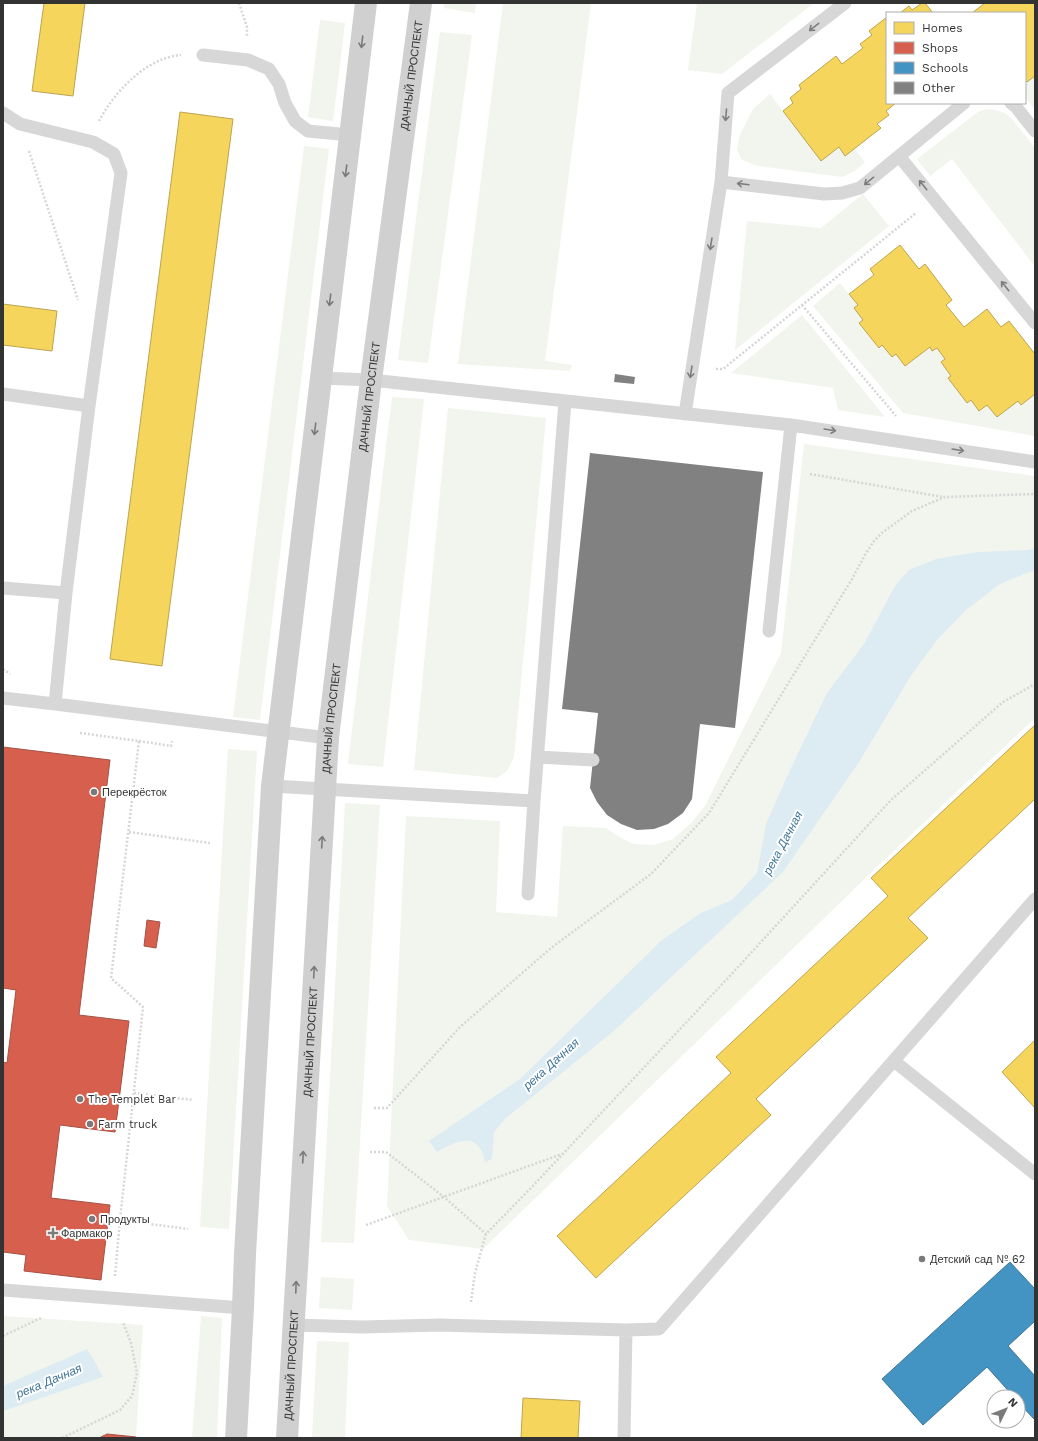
<svg xmlns="http://www.w3.org/2000/svg" width="1038" height="1441" viewBox="0 0 1038 1441" font-family="'Work Sans',sans-serif">
<style>
.green{fill:#f1f5ed}
.water{fill:#ddebf3}
.homes{fill:#f6d55c;stroke:#bca450}
.shops{fill:#d6604d;stroke:#a55245}
.schools{fill:#4393c3;stroke:#3e7698}
.building{fill:#818181}
.lines{fill:none;stroke-linecap:round;stroke-linejoin:round}
.path{stroke:#d6d6d6;stroke-width:2.5;stroke-dasharray:2 2;stroke-linecap:butt}
.service{stroke:#d7d7d7;stroke-width:13}
.secondary{stroke:#d0d0d0;stroke-width:22}
.oneway{stroke:#7d7d7d}
.oneway2{stroke:#7a7a7a}
.poi-dot{fill:#7a7a7a;stroke:#fff;stroke-width:1.5}
.labels{text-anchor:middle;stroke-width:4;stroke-linejoin:round;paint-order:stroke}
.street-label{font-size:11px;fill:#333;stroke:#fff}
.poi-label{font-size:11px;fill:#333;stroke:#fff;text-anchor:start}
.water-label{font-size:12px;font-style:italic;fill:#3f7597;stroke:#fff}
</style>
<rect width="100%" height="100%" fill="#fff"/>
<!-- green -->
<path class="green" d="M 444,3 L 476,3 L 475,13 L 444,8 Z
M 503,3 L 591,3 L 545,361 L 572,365 L 570,371 L 458,364 Z
M 697,3 L 814,3 L 722,74 L 688,70 Z
M 320,20 L 345,23 L 333,121 L 308,117 Z
M 440,32 L 472,35 L 428,363 L 398,360 Z
M 1035,76 L 1035,110 L 1025,97 L 1025,80 L 1027,82 Z
M 770,94 L 821,161 L 839,147 L 845,155 L 854,148 L 865,162 L 855,171 L 842,177 L 758,166 L 742,160 L 737,150 L 740,134 L 753,109 Z
M 987,109 L 996,110 L 1005,113 L 1012,119 L 1035,148 L 1035,262 L 1033,264 L 952,159 L 930,176 L 917,159 L 978,112 Z
M 304,146 L 329,149 L 260,720 L 233,717 Z
M 863,194 L 889,226 L 735,350 L 747,221 L 821,228 Z
M 840,283 L 858,305 L 854,308 L 863,320 L 859,324 L 879,348 L 882,345 L 892,357 L 896,354 L 905,366 L 930,347 L 932,351 L 937,348 L 945,359 L 941,363 L 951,376 L 948,378 L 967,403 L 971,400 L 979,411 L 987,405 L 997,417 L 1018,401 L 1021,405 L 1035,394 L 1035,436 L 903,413 L 813,306 Z
M 802,315 L 885,417 L 838,410 L 833,388 L 731,373 Z
M 392,397 L 424,399 L 383,767 L 348,764 Z
M 448,408 L 546,418 L 514,757 L 507,771 L 497,778 L 414,770 Z
M 804,444 L 1035,476 L 1035,718 L 881,863 L 483,1249 L 409,1240 L 387,1206 L 406,816 L 500,821 L 496,912 L 557,917 L 563,826 L 606,828 L 619,837 L 634,844 L 654,845 L 673,839 L 690,824 L 705,806 L 781,653 Z
M 228,749 L 257,751 L 229,1229 L 200,1227 Z
M 345,803 L 380,805 L 354,1243 L 321,1242 Z
M 321,1277 L 354,1279 L 352,1310 L 319,1308 Z
M 3,1316 L 143,1325 L 136,1437 L 107,1434 L 99,1438 L 3,1438 Z
M 201,1316 L 222,1318 L 217,1438 L 192,1438 Z
M 317,1341 L 349,1342 L 345,1438 L 312,1438 Z"/>
<!-- water -->
<path class="water" d="M 1035,548 L 1035,571 L 1029,572 L 1000,584 L 966,610 L 937,640 L 910,677 L 859,762 L 783,872 L 615,1030 L 505,1119 L 494,1132 L 492,1159 L 485,1162 C 479,1130 457,1141 437,1152 L 429,1141 L 520,1079 L 662,940 L 701,913 L 732,900 L 757,873 L 766,824 L 790,770 L 827,693 L 864,644 L 895,586 L 909,570 L 936,559 L 978,552 L 1028,550 Z
M 87,1349 L 95,1362 L 103,1377 L 3,1411 L 3,1386 Z"/>
<!-- homes -->
<path class="homes" d="M 44,3 L 85,3 L 73,96 L 32,91 Z
M 922,3 L 925,3 L 933,13 L 900,13 L 909,6 L 912,10 Z
M 985,3 L 1035,3 L 1035,76 L 1027,82 L 1025,80 L 1025,13 L 972,13 Z
M 887,17 L 887,103 L 896,103 L 886,111 L 889,115 L 877,124 L 881,128 L 845,156 L 839,147 L 821,161 L 783,111 L 793,103 L 790,98 L 801,89 L 799,85 L 836,56 L 842,64 L 863,48 L 860,44 L 872,35 L 869,31 Z
M 180,112 L 233,119 L 162,666 L 110,659 Z
M 900,245 L 919,269 L 925,264 L 952,300 L 946,305 L 964,327 L 987,309 L 1001,327 L 1009,321 L 1035,354 L 1035,394 L 1021,405 L 1018,401 L 997,417 L 987,405 L 979,411 L 971,400 L 967,403 L 948,378 L 951,376 L 941,362 L 945,359 L 937,348 L 932,351 L 930,347 L 905,366 L 896,354 L 892,357 L 882,345 L 879,348 L 859,323 L 863,320 L 854,308 L 858,305 L 849,294 L 874,275 L 870,269 Z
M 3,304 L 57,311 L 52,351 L 3,345 Z
M 1035,725 L 1035,799 L 908,918 L 928,938 L 756,1099 L 771,1115 L 596,1278 L 557,1236 L 731,1073 L 716,1057 L 888,896 L 871,878 Z
M 1035,1040 L 1035,1108 L 1002,1072 Z
M 523,1398 L 580,1401 L 578,1438 L 521,1438 Z"/>
<!-- shops -->
<path class="shops" d="M 3,747 L 110,760 L 79,1015 L 129,1021 L 115,1132 L 60,1125 L 51,1198 L 110,1205 L 101,1280 L 24,1271 L 26,1255 L 3,1252 L 3,1062 L 7,1063 L 16,990 L 3,988 Z
M 147,920 L 160,922 L 156,948 L 144,946 Z
M 107,1434 L 136,1437 L 136,1438 L 99,1438 Z"/>
<!-- schools -->
<path class="schools" d="M 1010,1262 L 1035,1289 L 1035,1321 L 1008,1346 L 1035,1376 L 1035,1420 L 1018,1402 L 1018,1397 L 1014,1397 L 987,1367 L 923,1425 L 882,1379 Z"/>
<!-- building -->
<path class="building" d="M 615,374 L 635,377 L 634,384 L 614,382 Z
M 590,453 L 763,472 L 735,728 L 700,724 L 692,799 L 683,813 L 668,824 L 654,829 L 637,830 L 621,824 L 607,815 L 597,802 L 590,788 L 598,713 L 562,709 Z"/>
<g class="lines">
<!-- path -->
<path class="path" d="M 239,3 L 247,27 L 247,37
M 99,121 C 115,91 146,58 181,55
M 29,151 L 78,300
M 802,305 L 896,416
M 716,369 L 723,369 L 916,213
M 810,474 L 943,497
M 3,669 L 10,674
M 80,733 L 139,741 L 111,978 L 143,1007 L 120,1220
M 139,741 L 171,746 L 172,741
M 129,832 L 210,843
M 134,1093 L 193,1100
M 374,1108 L 387,1108 L 460,1027 L 551,948 L 651,874 L 709,813 L 852,579 L 866,553 L 874,541 L 883,532 L 912,511 L 945,497 L 1035,494
M 370,1152 L 386,1152 L 444,1197 L 486,1234
M 366,1225 L 562,1154
M 115,1276 L 120,1220 L 188,1229
M 471,1302 L 475,1273 L 486,1234 L 529,1190 L 728,978 L 891,800 L 1003,702 L 1035,684
M 3,1336 L 41,1318
M 62,1438 L 120,1410 L 132,1396 L 137,1373 L 131,1343 L 123,1322"/>
<!-- service -->
<path class="service" d="M 203,55 L 248,60 L 269,69 L 279,84 L 285,103 L 295,121 L 308,131 L 350,135
M 1011,103 L 1016,107 L 1035,131
M 3,113 L 20,124 L 93,142 L 114,154 L 121,173 L 89,406
M 899,156 L 1035,323
M 721,182 L 824,194 L 842,193 L 860,188 L 964,103
M 321,378 L 371,380 L 791,425 L 1035,462
M 3,394 L 89,406 L 66,593 L 55,704 L 328,738
M 685,414 L 721,182 L 728,93 L 845,3
M 3,588 L 66,593
M 769,631 L 791,425
M 3,698 L 55,704
M 538,757 L 593,760
M 272,786 L 534,801 L 565,401
M 528,894 L 534,801
M 894,1061 L 1035,1174
M 3,1290 L 243,1308
M 294,1325 L 362,1327 L 439,1325 L 626,1330 L 659,1329 L 1035,899
M 624,1438 L 626,1330"/>
<!-- secondary -->
<g class="secondary">
<path d="M 236,1438 L 243,1308 L 245,1254 L 272,786 L 366,3"/>
<path id="s1" d="M 287,1438 L 328,738 L 371,380 L 421,3"/>
</g>
</g>
<!-- one-way arrows -->
<defs><path id="oneway-shaft" d="M-6 0H5M1.5-3L5.5 0L1.5 3" fill="none" stroke-width="1.6" stroke-linecap="round" stroke-linejoin="round"/></defs>
<g class="oneway">
<use href="#oneway-shaft" transform="translate(814 27) rotate(142)"/>
<use href="#oneway-shaft" transform="translate(726 115) rotate(95)"/>
<use href="#oneway-shaft" transform="translate(869 181) rotate(141)"/>
<use href="#oneway-shaft" transform="translate(743 184) rotate(-173)"/>
<use href="#oneway-shaft" transform="translate(923 185) rotate(-129)"/>
<use href="#oneway-shaft" transform="translate(711 244) rotate(99)"/>
<use href="#oneway-shaft" transform="translate(1005 286) rotate(-129)"/>
<use href="#oneway-shaft" transform="translate(691 372) rotate(99)"/>
<use href="#oneway-shaft" transform="translate(830 430) rotate(9)"/>
<use href="#oneway-shaft" transform="translate(958 450) rotate(9)"/>
</g>
<g class="oneway2">
<use href="#oneway-shaft" transform="translate(362 42) rotate(97)"/>
<use href="#oneway-shaft" transform="translate(346 171) rotate(97)"/>
<use href="#oneway-shaft" transform="translate(330 300) rotate(97)"/>
<use href="#oneway-shaft" transform="translate(315 429) rotate(97)"/>
<use href="#oneway-shaft" transform="translate(322 842) rotate(-87)"/>
<use href="#oneway-shaft" transform="translate(314 972) rotate(-87)"/>
<use href="#oneway-shaft" transform="translate(303 1157) rotate(-87)"/>
<use href="#oneway-shaft" transform="translate(296 1287) rotate(-88)"/>
</g>
<!-- markers -->
<g class="poi-dot">
<circle cx="94" cy="792" r="4"/>
<circle cx="80" cy="1099" r="4"/>
<circle cx="90" cy="1124" r="4"/>
<circle cx="92" cy="1219" r="4"/>
<path d="M51 1227h4v4h4v4h-4v4h-4v-4h-4v-4h4z"/>
<circle cx="922" cy="1259" r="4"/>
</g>
<g class="labels">
<!-- street labels -->
<g class="street-label">
<text dy="4" stroke="none"><textPath href="#s1" startOffset="1369">ДАЧНЫЙ ПРОСПЕКТ</textPath></text>
<text dy="4" stroke="none"><textPath href="#s1" startOffset="1045">ДАЧНЫЙ ПРОСПЕКТ</textPath></text>
<text dy="4" stroke="none"><textPath href="#s1" startOffset="721">ДАЧНЫЙ ПРОСПЕКТ</textPath></text>
<text dy="4" stroke="none"><textPath href="#s1" startOffset="397">ДАЧНЫЙ ПРОСПЕКТ</textPath></text>
<text dy="4" stroke="none"><textPath href="#s1" startOffset="73">ДАЧНЫЙ ПРОСПЕКТ</textPath></text>
</g>
<!-- poi labels -->
<g class="poi-label">
<text x="102" y="796">Перекрёсток</text>
<text x="88" y="1103">The Templet Bar</text>
<text x="98" y="1128">Farm truck</text>
<text x="100" y="1223">Продукты</text>
<text x="61" y="1237">Фармакор</text>
<text x="930" y="1263">Детский сад № 62</text>
</g>
<!-- water labels -->
<g class="water-label">
<text transform="translate(783 843) rotate(-62)" y="4">река Дачная</text>
<text transform="translate(551 1064) rotate(-42)" y="4">река Дачная</text>
<text transform="translate(49 1381) rotate(-23)" y="4">река Дачная</text>
</g>
</g>
<!-- border -->
<rect width="1038" height="1441" fill="none" stroke="#333333" stroke-width="8"/>
<!-- legend -->
<rect x="886" y="12" width="140" height="92" fill="#ffffff" stroke="#adadad"/>
<rect x="894" y="22" width="20" height="12" fill="#f6d55c" stroke="#adadad"/>
<text x="922" y="32" font-size="12" fill="#333333">Homes</text>
<rect x="894" y="42" width="20" height="12" fill="#d6604d" stroke="#adadad"/>
<text x="922" y="52" font-size="12" fill="#333333">Shops</text>
<rect x="894" y="62" width="20" height="12" fill="#4393c3" stroke="#adadad"/>
<text x="922" y="72" font-size="12" fill="#333333">Schools</text>
<rect x="894" y="82" width="20" height="12" fill="#818181" stroke="#adadad"/>
<text x="922" y="92" font-size="12" fill="#333333">Other</text>
<!-- north arrow -->
<g transform="translate(1006 1409) rotate(47)"><circle r="19" fill="#ffffff" stroke="#adadad"/>
<path d="M0-3L7 15L0 10L-7 15Z" fill="#7a7a7a"/>
<text y="-6" font-size="11" font-weight="bold" text-anchor="middle" fill="#333333">N</text>
</g>
</svg>
